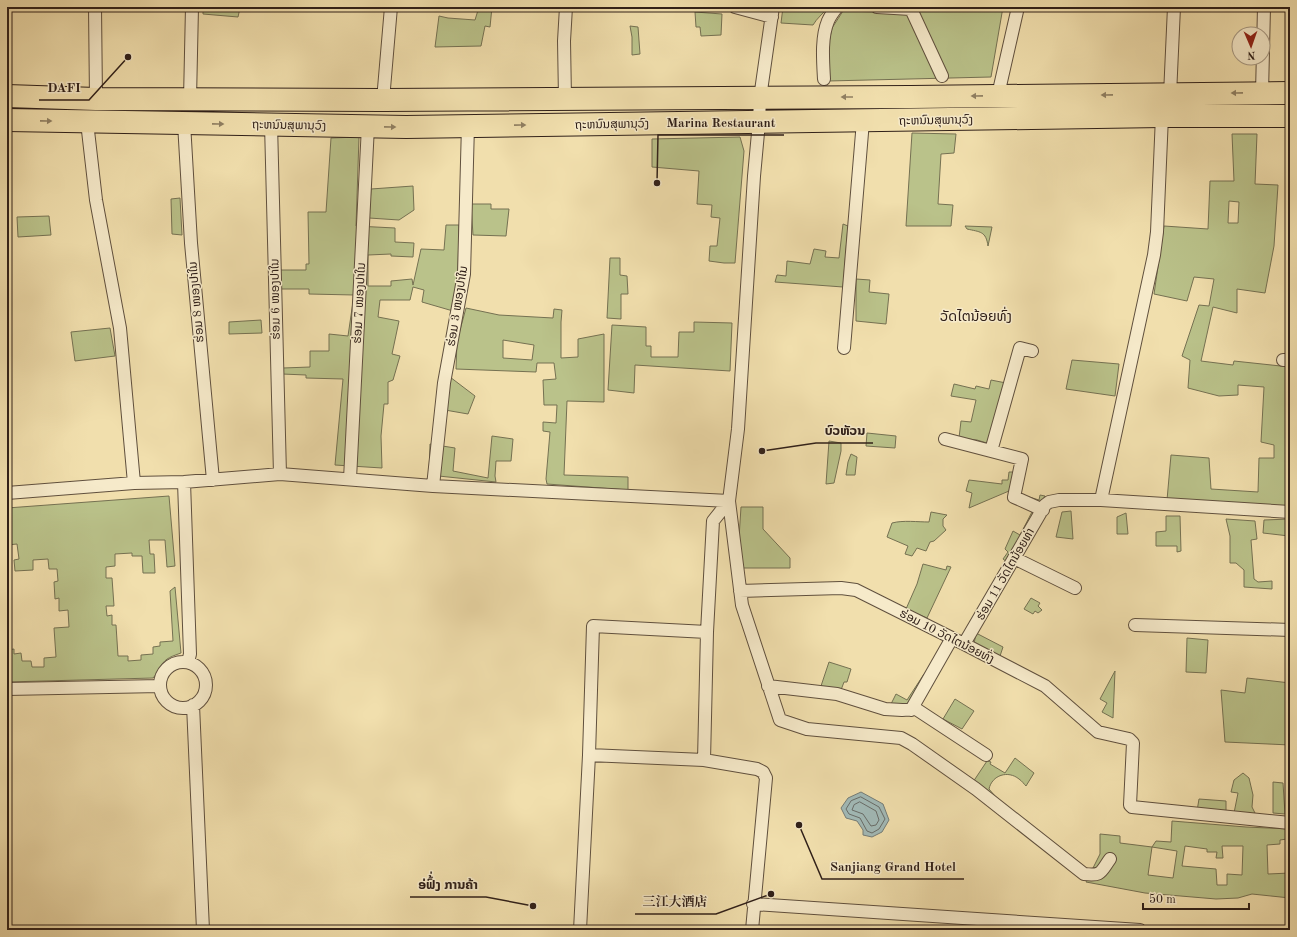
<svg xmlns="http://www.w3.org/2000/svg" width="1297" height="937" viewBox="0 0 1297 937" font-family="'Old Standard TT','Noto Serif SC','Noto Sans Lao',serif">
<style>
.green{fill:#bac28a;stroke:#757152;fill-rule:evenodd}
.water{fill:#a1b9b6;stroke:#747c77}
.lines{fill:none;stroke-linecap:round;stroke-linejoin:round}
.shore{stroke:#686c68;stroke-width:1}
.street-casing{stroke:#60503e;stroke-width:14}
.highway-casing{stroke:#302019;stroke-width:24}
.street{stroke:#f6eaca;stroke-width:12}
.highway{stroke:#f1dfad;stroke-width:22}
.oneway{fill:#908063}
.labels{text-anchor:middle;stroke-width:3;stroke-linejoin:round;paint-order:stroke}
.street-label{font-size:12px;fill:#302019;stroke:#f6eaca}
.quarter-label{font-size:14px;fill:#302019;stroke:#f6eaca}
.leader{fill:none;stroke:#302019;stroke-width:1.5}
.callout-dot{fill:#302019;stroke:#f6eaca;stroke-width:1.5}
.callout-label{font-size:13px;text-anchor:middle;font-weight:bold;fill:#302019;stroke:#f6eaca;stroke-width:3;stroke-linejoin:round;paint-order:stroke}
</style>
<rect width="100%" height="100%" fill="#f1dfad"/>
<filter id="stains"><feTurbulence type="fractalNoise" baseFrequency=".005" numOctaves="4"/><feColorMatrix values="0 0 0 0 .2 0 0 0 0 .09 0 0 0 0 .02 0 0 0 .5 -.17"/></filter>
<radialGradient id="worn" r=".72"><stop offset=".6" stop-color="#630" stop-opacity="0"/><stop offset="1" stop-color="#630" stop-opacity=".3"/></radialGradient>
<!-- green -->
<path class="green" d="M 203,7 L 255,7 L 255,10 L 240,8 L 238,17 L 203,14 Z
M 479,7 L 492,7 L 490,27 L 485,26 L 481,46 L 435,47 L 439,16 L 448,18 L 475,20 Z
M 783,7 L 828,7 C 823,14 817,18 813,25 L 781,23 Z
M 917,7 L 1003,7 L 991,77 L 828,81 L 826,57 L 832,28 L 843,11 L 882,12 L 918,14 Z
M 695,12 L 722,14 L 721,35 L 701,36 L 700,27 L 696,27 Z
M 630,26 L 638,27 L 640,54 L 632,55 L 632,37 Z
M 912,133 L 956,134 L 954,153 L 941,154 L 938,204 L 953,205 L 951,226 L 906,226 Z
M 1232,134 L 1257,134 L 1255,184 L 1278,185 L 1274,246 L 1265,293 L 1237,289 L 1237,313 L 1213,307 L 1201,361 L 1233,365 L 1234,361 L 1290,367 L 1290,508 L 1167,500 L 1171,455 L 1209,458 L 1211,489 L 1258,492 L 1259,458 L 1274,458 L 1274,445 L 1261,442 L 1264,387 L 1238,385 L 1238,395 L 1219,396 L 1188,388 L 1190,360 L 1182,356 L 1199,305 L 1209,306 L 1214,279 L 1194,277 L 1187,301 L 1154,294 L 1164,226 L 1208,229 L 1210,181 L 1234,181 ZM 1229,201 L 1239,202 L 1238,223 L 1228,223 Z
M 359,137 L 356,226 L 395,228 L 395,242 L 414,243 L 413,257 L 391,256 L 391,254 L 368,255 L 368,286 L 391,286 L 391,281 L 412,279 L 413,285 L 421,249 L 444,250 L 446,225 L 459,225 L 458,274 L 453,311 L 422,302 L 424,290 L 413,287 L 410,300 L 380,300 L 378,317 L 399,321 L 392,354 L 400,356 L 393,380 L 388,382 L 388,404 L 384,404 L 381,436 L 382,468 L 335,465 L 343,379 L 306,378 L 306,375 L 282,374 L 283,368 L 310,367 L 310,351 L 329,351 L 329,334 L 348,336 L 354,295 L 309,294 L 309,289 L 280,289 L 280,270 L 306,270 L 306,264 L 309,264 L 308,212 L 326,212 L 331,138 Z
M 740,137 L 744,151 L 735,263 L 724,263 L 709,261 L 710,246 L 717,246 L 720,218 L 711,217 L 712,205 L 697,204 L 699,171 L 652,167 L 652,139 Z
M 413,186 L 414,210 L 399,220 L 369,218 L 371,189 Z
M 180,198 L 182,235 L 172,234 L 171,199 Z
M 471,204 L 491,204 L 491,209 L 509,209 L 506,236 L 473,235 Z
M 49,216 L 51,235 L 18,237 L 17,217 Z
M 843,224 L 848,226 L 843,287 L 775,282 L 777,275 L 786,276 L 787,261 L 810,264 L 814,249 L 826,251 L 825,257 L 839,258 Z
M 965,226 L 992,227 L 988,246 C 986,231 980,232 967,229 Z
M 610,258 L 620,258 L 620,275 L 627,276 L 628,294 L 621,294 L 621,319 L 607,318 Z
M 856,279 L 870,280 L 869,292 L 889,294 L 886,324 L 856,321 Z
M 466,308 L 499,315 L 553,318 L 554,309 L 562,310 L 561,322 L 561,358 L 578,357 L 578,339 L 604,334 L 604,402 L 567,401 L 564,475 L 628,477 L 628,490 L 547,484 L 546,479 L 550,432 L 543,431 L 543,422 L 556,423 L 557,405 L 544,405 L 543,380 L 556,379 L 554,363 L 537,363 L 536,372 L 456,369 L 457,341 ZM 503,340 L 534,345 L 532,360 L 503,358 Z
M 261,320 L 262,333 L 229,334 L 229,322 Z
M 694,322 L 732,323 L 730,371 L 635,365 L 634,393 L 608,390 L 612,325 L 646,327 L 646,346 L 651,346 L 651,357 L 678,357 L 679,332 L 694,332 Z
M 110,328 L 115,356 L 75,361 L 71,332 Z
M 1072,360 L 1119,364 L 1115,396 L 1066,389 Z
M 450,377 L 475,396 L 468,414 L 445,410 Z
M 991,380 L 1006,383 L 990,444 L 977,440 L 959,438 L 961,421 L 971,422 L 976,400 L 951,396 L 954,384 L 975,389 L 976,386 L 989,389 Z
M 867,433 L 896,436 L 895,448 L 866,446 Z
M 492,436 L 513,439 L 511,461 L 496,461 L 495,476 L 496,482 L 429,475 L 430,444 L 455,448 L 453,471 L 488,478 Z
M 829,441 L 841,443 L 841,451 L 834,483 L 826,484 Z
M 851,454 L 857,457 L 855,475 L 846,475 L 848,462 Z
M 1009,472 L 1015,472 L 1009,491 L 969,508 L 972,493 L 966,491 L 969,480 L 1002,484 L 1002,480 L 1008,480 Z
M 1019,494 L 1039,500 L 1040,495 L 1045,496 L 1007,562 L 1003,559 L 1008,552 L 1005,549 L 1013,531 L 1020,535 L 1033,510 Z
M 169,496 L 175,566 L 167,567 L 165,540 L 149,540 L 150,554 L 154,554 L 155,573 L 143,573 L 142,556 L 132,556 L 132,553 L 115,554 L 115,566 L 106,567 L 106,578 L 112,578 L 114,606 L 106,606 L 107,616 L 112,615 L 112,625 L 116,625 L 118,656 L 128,656 L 128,661 L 141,660 L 141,655 L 153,654 L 153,647 L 160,646 L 160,642 L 173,641 L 170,591 L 175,587 L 181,653 C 173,656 165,658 161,666 C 158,670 157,674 153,678 L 7,682 L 7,650 L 14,649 L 14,654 L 21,653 L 22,661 L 31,661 L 32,667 L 44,667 L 44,658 L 56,657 L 54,628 L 69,627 L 68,610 L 59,611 L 59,598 L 55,599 L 54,582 L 58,581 L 57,569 L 49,569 L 48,559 L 33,560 L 33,570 L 15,571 L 14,560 L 19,559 L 17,544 L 7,545 L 7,508 Z
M 741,507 L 763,507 L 763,529 L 790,558 L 790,568 L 743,568 L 739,538 Z
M 1071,511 L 1073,539 L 1056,537 L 1062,512 Z
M 931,512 L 947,515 L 943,519 L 943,526 L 946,530 L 934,541 L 930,542 L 926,551 L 917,548 L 912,556 L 905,554 L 908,546 L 887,537 L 892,523 C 903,520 918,522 929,522 Z
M 1126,513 L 1128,534 L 1117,534 L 1117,517 Z
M 1166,516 L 1180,516 L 1181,551 L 1177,552 L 1177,546 L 1156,546 L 1156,532 L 1166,531 Z
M 1226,519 L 1255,521 L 1257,539 L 1251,540 L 1254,579 L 1258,582 L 1272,581 L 1272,589 L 1244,587 L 1244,570 L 1236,563 L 1230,563 L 1230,536 Z
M 1290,519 L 1290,590 L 1289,590 L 1289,536 L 1263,533 L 1264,520 Z
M 923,564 L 946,570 L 947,566 L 951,567 L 927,618 L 906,609 L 917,584 Z
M 1031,598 L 1040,603 L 1038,606 L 1042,610 L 1038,613 L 1035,611 L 1033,614 L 1024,609 Z
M 976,633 L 1003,647 L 1000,656 L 974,644 Z
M 1187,638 L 1208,640 L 1206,673 L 1186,672 Z
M 829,662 L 851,669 L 847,682 L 844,682 L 841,690 L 821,686 Z
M 1115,671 L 1113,718 L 1102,712 L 1107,703 L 1100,699 Z
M 924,674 L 927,676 L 909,704 L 890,706 L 896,694 L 907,700 Z
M 1247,678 L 1290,683 L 1290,745 L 1225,742 L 1221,690 L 1245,693 Z
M 955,699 L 974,711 L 962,729 L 943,719 Z
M 1015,758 L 1034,773 L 1026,786 C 1024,784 1022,781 1019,779 C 1008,770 992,775 989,789 L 995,796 L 994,800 L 973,782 L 987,761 L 991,762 L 990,764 L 1005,773 Z
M 1243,773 L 1249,778 L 1253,795 L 1252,807 L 1255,813 L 1251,814 L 1234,813 L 1238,793 L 1231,792 L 1234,780 Z
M 1273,782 L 1283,783 L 1285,814 L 1273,813 Z
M 1199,799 L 1226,801 L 1226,813 L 1197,811 Z
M 1172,821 L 1246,827 L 1290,829 L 1290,848 L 1288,848 L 1287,839 L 1280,840 L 1280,844 L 1267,845 L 1268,874 L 1290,873 L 1290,898 L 1252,894 L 1238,898 L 1216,899 L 1145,893 L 1086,882 L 1100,854 L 1100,834 L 1120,836 L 1120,843 L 1152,847 L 1156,841 L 1171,842 ZM 1185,846 L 1207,849 L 1207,852 L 1217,852 L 1216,858 L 1223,858 L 1222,846 L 1243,846 L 1242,875 L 1227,874 L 1227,885 L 1217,885 L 1216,869 L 1182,866 ZM 1152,847 L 1177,851 L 1173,878 L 1148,875 Z"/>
<!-- water -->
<path class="water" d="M 861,792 L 883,804 L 889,820 L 882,832 L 872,837 L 863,835 L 863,830 L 857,821 L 846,818 L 841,808 L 848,798 Z"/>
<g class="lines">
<!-- shore -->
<path class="shore" d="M 861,797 L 879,807 L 885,819 L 879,829 L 872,833 L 867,831 L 860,818 L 849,814 L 846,809 L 851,801 Z
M 860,802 L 876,811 L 879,820 L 876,825 L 871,826 L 863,814 L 852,810 L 854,805 Z"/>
<defs>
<path id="street" d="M 95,7 L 96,99
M 735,7 L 772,17
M 773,7 L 760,98 L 759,122 L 754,176 L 738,429 L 729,501 L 742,605 L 780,720 L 807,729 L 901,738 L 912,744 L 976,789 L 1084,874 C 1102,876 1100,873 1110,859
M 877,7 L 911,9 L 942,76
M 824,79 C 823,61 821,37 828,21 C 830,16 834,11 837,7
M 1262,93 L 1264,7
M 998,95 L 1018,7
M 1170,95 L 1174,7
M 565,98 L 564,41 L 566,7
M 190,99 L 192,7
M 383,100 L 391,7
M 87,122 L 96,200 L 120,328 L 134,483
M 184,123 L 191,243 L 213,480
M 271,124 L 280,474
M 844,348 L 863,121
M 1032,351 L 1020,348 L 991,451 L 1022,459 L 1014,497 L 1043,510
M 1283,360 L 1290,360
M 945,439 L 991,451
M 350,479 L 368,126
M 184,482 L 190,654 L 188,662
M 433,486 L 444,383 L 464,274 L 468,125
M 7,493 L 134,483 L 184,482 L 280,474 L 433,486 L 729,501
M 1101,500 L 1154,255 L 1157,232 L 1162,116
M 1014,558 L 1075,588
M 740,591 L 841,588 L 856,590 L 964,644 L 1045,686 L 1098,732 L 1129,739 L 1133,743 L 1130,805 L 1132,807 L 1290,823
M 1135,625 L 1290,630
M 964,644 L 1045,505 L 1049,502 L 1059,500 L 1101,500 L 1290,512
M160 685a23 23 0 1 1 46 0a23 23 0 1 1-46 0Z
M 768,686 L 837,694 L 885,709 L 902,710 L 916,709 L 986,755
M 7,689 L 160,686
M 193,705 L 203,930
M 911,710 L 952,638
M 589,755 L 704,760 L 757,769 L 763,772 L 766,778 L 752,930
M 704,760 L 707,632 L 713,521 L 729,501
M 753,904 L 1140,930
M 580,930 L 589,755 L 593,626 L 707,632"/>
<path id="highway" d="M 7,96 L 96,99 L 383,100 L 911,97 L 1290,93
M 7,120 L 406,127 L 1162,116 L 1290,116"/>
</defs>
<!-- street casing -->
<use href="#street" class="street-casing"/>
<!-- highway casing -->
<use href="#highway" class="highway-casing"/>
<!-- street -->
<use href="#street" class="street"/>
<!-- highway -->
<use href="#highway" class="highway"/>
</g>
<!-- one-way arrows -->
<defs><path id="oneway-solid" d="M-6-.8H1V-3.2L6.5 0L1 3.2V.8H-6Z"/></defs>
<g class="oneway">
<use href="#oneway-solid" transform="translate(1237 93) rotate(179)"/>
<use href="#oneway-solid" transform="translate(1107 95) rotate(179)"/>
<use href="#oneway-solid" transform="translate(977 96) rotate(179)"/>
<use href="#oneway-solid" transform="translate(847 97) rotate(180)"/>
<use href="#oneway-solid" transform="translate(46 121) rotate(1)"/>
<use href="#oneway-solid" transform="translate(218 124) rotate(1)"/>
<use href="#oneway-solid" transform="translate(520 125) rotate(-1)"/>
<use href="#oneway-solid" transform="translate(390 127) rotate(1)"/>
</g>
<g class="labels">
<!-- street labels -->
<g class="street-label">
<text transform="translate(936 120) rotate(-1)" y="4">ຖະຫນົນສຸພານຸວົງ</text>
<text transform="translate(612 124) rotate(-1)" y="4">ຖະຫນົນສຸພານຸວົງ</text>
<text transform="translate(289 125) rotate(1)" y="4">ຖະຫນົນສຸພານຸວົງ</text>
<text transform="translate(275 299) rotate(-91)" y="4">ຮ່ອມ 6 ໜອງປາໃນ</text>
<text transform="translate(196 302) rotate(-95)" y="4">ຮ່ອມ 8 ໜອງປາໃນ</text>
<text transform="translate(359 303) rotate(-87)" y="4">ຮ່ອມ 7 ໜອງປາໃນ</text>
<text transform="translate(457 306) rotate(-81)" y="4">ຮ່ອມ 3 ໜອງປາໃນ</text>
<text transform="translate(1005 574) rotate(-60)" y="4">ຮ່ອມ 11 ວັດໄຕນ້ອຍທ່າ</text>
<text transform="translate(947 636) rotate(27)" y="4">ຮ່ອມ 10 ວັດໄຕນ້ອຍທົ່ງ</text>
</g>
<!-- quarter labels -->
<g class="quarter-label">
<text x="976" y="321">ວັດໄຕນ້ອຍທົ່ງ</text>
</g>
</g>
<!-- callouts -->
<path class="leader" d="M128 57L89 100H39M657 183L658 135H784M762 451L816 443H873M799 825L822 879H964M533 906L486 897H410M771 894L716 914H635"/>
<g class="callout-dot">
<circle cx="128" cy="57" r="4"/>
<circle cx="657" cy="183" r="4"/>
<circle cx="762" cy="451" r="4"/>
<circle cx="799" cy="825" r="4"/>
<circle cx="533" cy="906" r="4"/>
<circle cx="771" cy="894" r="4"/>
</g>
<g class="callout-label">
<text x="64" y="92">DAFI</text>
<text x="721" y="127">Marina Restaurant</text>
<text x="845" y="435">ບົວຫັວນ</text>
<text x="893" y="871">Sanjiang Grand Hotel</text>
<text x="448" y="889">ອ່ຟົ້່ງ ການຄ້າ</text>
<text x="675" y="906">三江大酒店</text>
</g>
<!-- margin -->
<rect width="1297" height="937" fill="none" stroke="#f1dfad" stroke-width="24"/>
<rect x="8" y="8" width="1281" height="921" fill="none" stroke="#302019" stroke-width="2"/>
<rect x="12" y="12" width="1273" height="913" fill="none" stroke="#302019"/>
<!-- north arrow -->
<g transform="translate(1251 46) rotate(178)"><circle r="19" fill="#f6eaca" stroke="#a79983"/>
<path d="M0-3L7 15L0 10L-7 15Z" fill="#8f2418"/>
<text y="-6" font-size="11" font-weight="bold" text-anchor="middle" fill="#302019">N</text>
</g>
<!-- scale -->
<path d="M1143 903v6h106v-6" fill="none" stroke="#302019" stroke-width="2"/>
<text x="1149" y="903" font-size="12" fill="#302019" stroke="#f6eaca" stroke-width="3" paint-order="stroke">50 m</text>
<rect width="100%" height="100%" filter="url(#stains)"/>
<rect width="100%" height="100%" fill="url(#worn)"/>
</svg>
